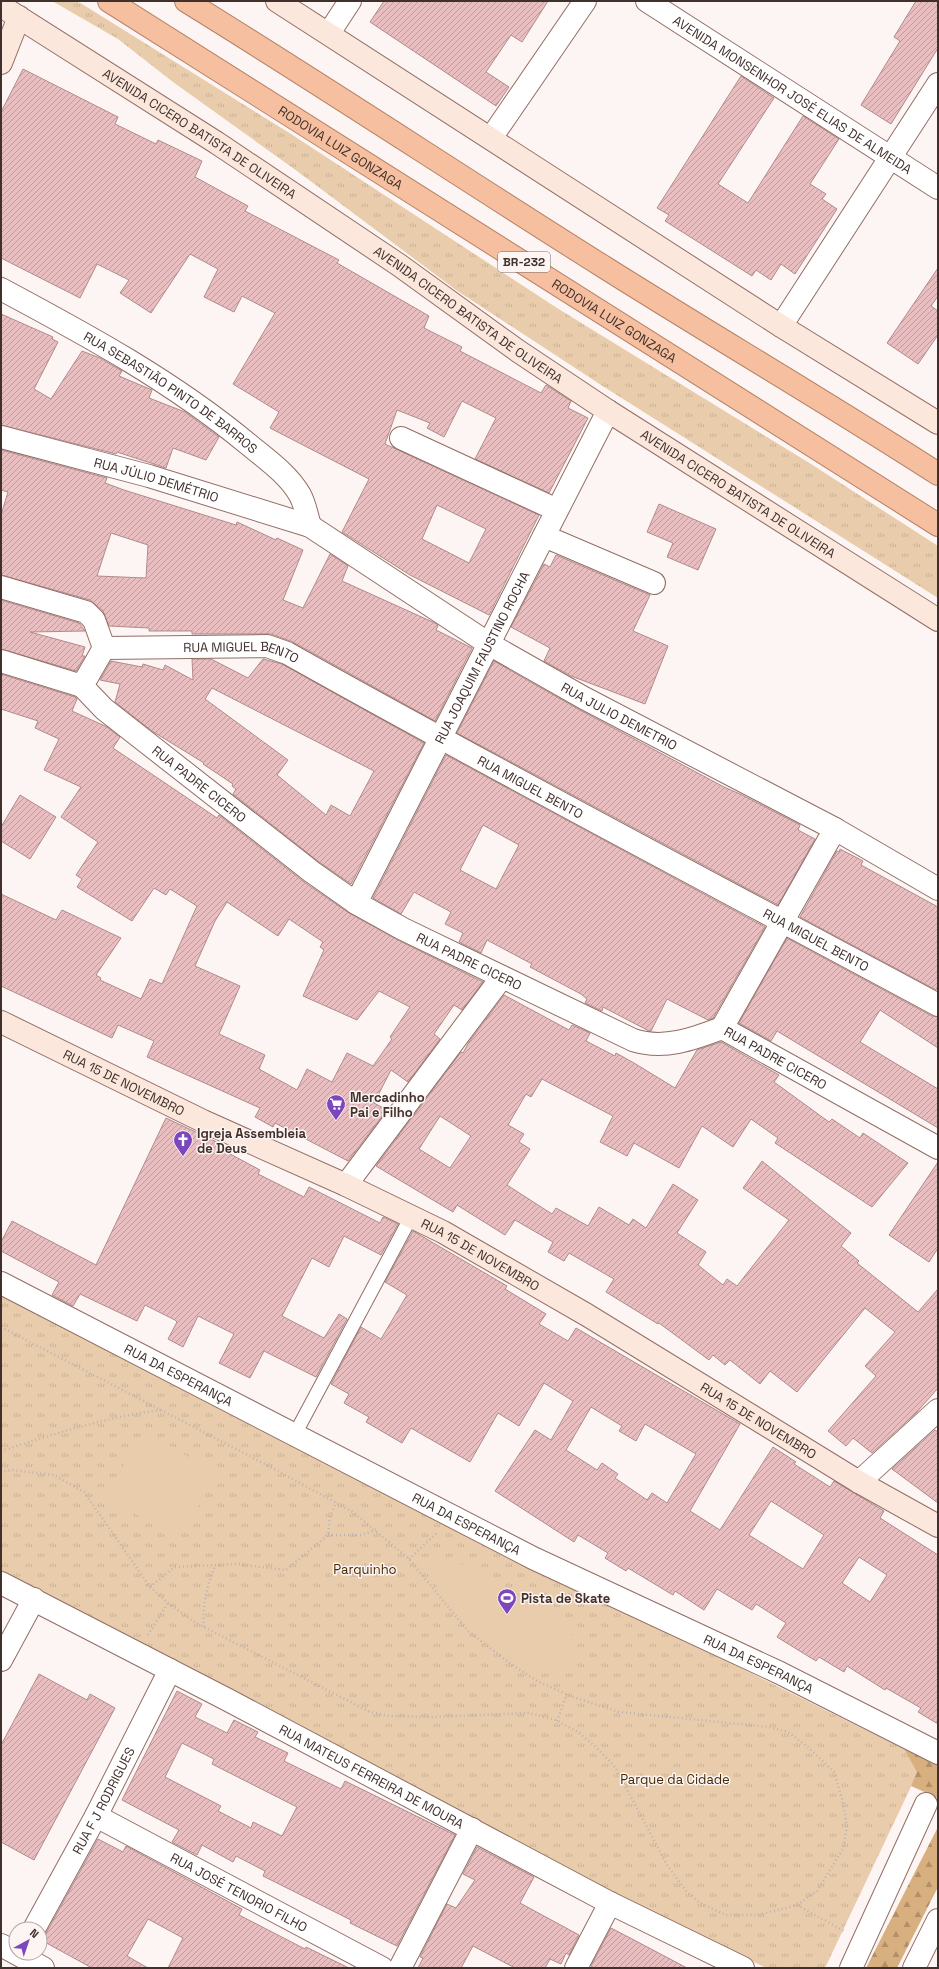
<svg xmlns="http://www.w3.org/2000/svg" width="939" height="1969" viewBox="0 0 939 1969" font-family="'Space Grotesk',sans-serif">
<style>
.grass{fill:url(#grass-tufts)}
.forest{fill:url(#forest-firs)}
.garden{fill:#e9ccab}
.building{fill:url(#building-hatch);stroke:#b28b8c;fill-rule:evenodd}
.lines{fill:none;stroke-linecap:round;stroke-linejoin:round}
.service-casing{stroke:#926e65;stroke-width:15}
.minor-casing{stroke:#926e65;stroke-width:24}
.tertiary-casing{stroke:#926e65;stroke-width:24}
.secondary-casing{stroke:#926e65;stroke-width:24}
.trunk-casing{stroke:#b58368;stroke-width:24}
.path{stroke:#bdb3b0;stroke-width:2.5;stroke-dasharray:1 3;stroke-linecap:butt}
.service{stroke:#fff;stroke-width:13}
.minor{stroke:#fff;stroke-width:22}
.tertiary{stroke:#fff;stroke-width:22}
.secondary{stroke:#fbe7db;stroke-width:22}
.trunk{stroke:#f6bf9f;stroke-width:22}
.labels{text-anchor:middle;stroke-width:3;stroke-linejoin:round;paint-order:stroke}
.shield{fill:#fdf5f3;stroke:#796c68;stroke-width:1}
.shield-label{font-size:12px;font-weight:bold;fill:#41312d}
.street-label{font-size:13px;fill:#41312d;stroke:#fdf5f3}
.poi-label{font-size:13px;font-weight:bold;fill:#41312d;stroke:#fdf5f3;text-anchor:start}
.park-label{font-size:13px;fill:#452901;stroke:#fdf5f3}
</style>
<defs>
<pattern id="grass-tufts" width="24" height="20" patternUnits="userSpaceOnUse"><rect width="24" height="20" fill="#e9ccab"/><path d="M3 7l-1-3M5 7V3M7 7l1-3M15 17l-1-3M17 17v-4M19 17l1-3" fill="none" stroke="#c9b093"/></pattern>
<pattern id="forest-firs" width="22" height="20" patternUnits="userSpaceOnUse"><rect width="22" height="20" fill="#d8af7f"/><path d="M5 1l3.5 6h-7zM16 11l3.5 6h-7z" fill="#b18f68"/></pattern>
<pattern id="building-hatch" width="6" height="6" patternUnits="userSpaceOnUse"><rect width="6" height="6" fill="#e8bec0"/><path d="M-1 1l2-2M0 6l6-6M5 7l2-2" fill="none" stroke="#be9b9c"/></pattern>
</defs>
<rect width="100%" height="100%" fill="#fdf5f3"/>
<!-- grass -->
<path class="grass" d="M 52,1 L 76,1 L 82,4 L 291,134 L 557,308 L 811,464 L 938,546 L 938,598 L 601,385 L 456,290 L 297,171 L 173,82 L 118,39 Z
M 1,1294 L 133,1362 L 214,1406 L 904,1749 L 918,1772 L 825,1968 L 766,1968 L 611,1892 L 1,1573 Z"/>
<!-- forest -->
<path class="forest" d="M 904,1749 L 938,1765 L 938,1798 L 911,1786 L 917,1772 Z
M 938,1827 L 938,1887 L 897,1968 L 866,1968 Z"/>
<!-- garden -->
<path class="garden" d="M 144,1430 L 214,1473 L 195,1515 L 175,1537 L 106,1497 Z
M 432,1553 L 475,1569 L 480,1575 L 502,1588 L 528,1599 L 544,1609 L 571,1633 L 576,1647 L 570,1661 L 559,1671 L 534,1671 L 504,1654 L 476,1629 L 453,1607 L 425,1570 Z"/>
<!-- building -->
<path class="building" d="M 384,1 L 548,1 L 522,42 L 511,35 L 486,72 L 509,87 L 496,106 L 370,22 Z
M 916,1 L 938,1 L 938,48 L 891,124 L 861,105 L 900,41 L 894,37 Z
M 23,69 L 118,117 L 115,124 L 156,144 L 158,140 L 202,161 L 195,177 L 248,206 L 245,211 L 339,260 L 337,263 L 429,316 L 424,328 L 462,347 L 460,351 L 541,393 L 546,385 L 571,401 L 568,408 L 588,418 L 549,493 L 475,459 L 496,418 L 462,401 L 444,437 L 427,428 L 430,423 L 397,410 L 385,444 L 539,515 L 489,615 L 410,575 L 342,532 L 369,479 L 270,428 L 279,412 L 233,384 L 275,313 L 242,296 L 234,312 L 204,297 L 218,269 L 190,254 L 151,313 L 120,293 L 129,280 L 97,264 L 80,298 L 1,258 L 1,112 ZM 437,505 L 486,529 L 469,563 L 422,539 Z
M 741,76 L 774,98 L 718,184 L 748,203 L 803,116 L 839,139 L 810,184 L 826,194 L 822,199 L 837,209 L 795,274 L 781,264 L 771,280 L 756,270 L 752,276 L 665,221 L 669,215 L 657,208 Z
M 938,268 L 938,296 L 931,306 L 938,311 L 938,335 L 918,364 L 887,343 Z
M 1,314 L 53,337 L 52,339 L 58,342 L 34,389 L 51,399 L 82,351 L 100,358 L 122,371 L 119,376 L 152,390 L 149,398 L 185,412 L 219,437 L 206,460 L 173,448 L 166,468 L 117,452 L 116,454 L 1,425 Z
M 1,450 L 107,478 L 105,483 L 124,490 L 236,525 L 237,522 L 276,540 L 277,538 L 303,550 L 283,600 L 303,608 L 330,554 L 348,566 L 342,581 L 437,624 L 438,626 L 436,630 L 472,648 L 435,721 L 293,642 L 271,634 L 192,634 L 192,631 L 149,631 L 149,628 L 109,626 L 103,611 L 90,600 L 1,575 L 1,515 L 8,492 L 1,490 ZM 111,533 L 148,545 L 146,578 L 97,576 Z
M 659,504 L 716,529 L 698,570 L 667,557 L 673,543 L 647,532 Z
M 556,555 L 650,595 L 633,631 L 668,646 L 645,704 L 571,676 L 544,661 L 550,648 L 511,627 L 544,564 L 550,567 Z
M 1,600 L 79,623 L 85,631 L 30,632 L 85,647 L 82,656 L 85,656 L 76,671 L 1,649 Z
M 192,659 L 211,659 L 248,678 L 263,659 L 282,664 L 424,743 L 351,884 L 319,862 L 233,794 L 236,789 L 232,786 L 233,784 L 203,764 L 204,763 L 152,731 L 115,702 L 120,684 L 100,680 L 111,661 L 142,667 L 143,664 L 163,670 L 165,665 L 193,680 ZM 212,688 L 374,771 L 350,816 L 331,805 L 326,815 L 277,775 L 288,760 L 205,699 Z
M 494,661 L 578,709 L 724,787 L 740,794 L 800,825 L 798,830 L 815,839 L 778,905 L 457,733 Z
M 1,674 L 75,697 L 77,699 L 72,711 L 107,727 L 120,737 L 113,748 L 217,818 L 219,815 L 304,882 L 349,913 L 398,940 L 483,982 L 462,1010 L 454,1005 L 434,1034 L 440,1039 L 408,1082 L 391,1070 L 374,1103 L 387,1110 L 348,1161 L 275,1123 L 273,1127 L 255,1117 L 260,1108 L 147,1057 L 154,1041 L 118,1025 L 112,1038 L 1,986 L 1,894 L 56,920 L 62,910 L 121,938 L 96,975 L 101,978 L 100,980 L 141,999 L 150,979 L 162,984 L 197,906 L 170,889 L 166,895 L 154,888 L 132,921 L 77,887 L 82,879 L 76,875 L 98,842 L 61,817 L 81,787 L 44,770 L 59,739 L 35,728 L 38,721 L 1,709 ZM 227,902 L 278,936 L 289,919 L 323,942 L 320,947 L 324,950 L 303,996 L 357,1020 L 379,991 L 410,1007 L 390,1037 L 392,1039 L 373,1066 L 347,1053 L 332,1082 L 307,1069 L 297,1090 L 259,1069 L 265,1055 L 219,1034 L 240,986 L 195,966 L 215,921 Z
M 446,755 L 765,927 L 713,1018 L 708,1020 L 667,999 L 651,1031 L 649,1031 L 603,1007 L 602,1011 L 585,1003 L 587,999 L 581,994 L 530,967 L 532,964 L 487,940 L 481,953 L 459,942 L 463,933 L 445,924 L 451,912 L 414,892 L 401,914 L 373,898 ZM 483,825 L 519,845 L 496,889 L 460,870 Z
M 20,795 L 56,817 L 30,859 L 1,841 L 1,827 Z
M 840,849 L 863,861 L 861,865 L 938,907 L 938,986 L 936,990 L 800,917 L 837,851 L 839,852 Z
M 787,938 L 932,1016 L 938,1017 L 938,1048 L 880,1010 L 860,1042 L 938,1089 L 938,1128 L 777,1031 L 771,1041 L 739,1023 Z
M 504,995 L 569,1030 L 572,1025 L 590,1033 L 586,1041 L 615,1056 L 616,1053 L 634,1063 L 675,1088 L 697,1050 L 721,1042 L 779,1075 L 774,1082 L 829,1122 L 832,1119 L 860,1138 L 863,1133 L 908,1163 L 872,1207 L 775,1143 L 778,1138 L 751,1119 L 733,1147 L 702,1126 L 679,1168 L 634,1143 L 627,1156 L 600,1142 L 613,1116 L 542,1079 L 531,1097 L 526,1094 L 508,1125 L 524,1134 L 519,1142 L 530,1149 L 507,1185 L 552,1214 L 556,1208 L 588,1226 L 599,1207 L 629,1225 L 633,1219 L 646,1228 L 673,1184 L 698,1200 L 677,1233 L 706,1252 L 698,1265 L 723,1285 L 727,1279 L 737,1286 L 789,1220 L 743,1188 L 762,1161 L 851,1233 L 841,1246 L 859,1261 L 857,1263 L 918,1312 L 938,1289 L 938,1388 L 916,1413 L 872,1453 L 853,1438 L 846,1446 L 828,1431 L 876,1376 L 865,1366 L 895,1332 L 865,1308 L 797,1392 L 770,1371 L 760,1384 L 730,1360 L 725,1365 L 713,1355 L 709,1360 L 659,1323 L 658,1324 L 606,1292 L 614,1279 L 569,1253 L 564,1261 L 548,1252 L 553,1242 L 515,1220 L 505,1235 L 457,1205 L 453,1212 L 376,1166 L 461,1052 L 463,1053 L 469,1042 ZM 440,1116 L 471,1136 L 450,1168 L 419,1149 Z
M 166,1118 L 221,1144 L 219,1148 L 260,1170 L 258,1174 L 304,1197 L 309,1187 L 380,1223 L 383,1217 L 398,1224 L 381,1255 L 344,1236 L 329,1267 L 312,1258 L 282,1316 L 324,1338 L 339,1314 L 347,1319 L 316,1377 L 264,1351 L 250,1378 L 219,1363 L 234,1334 L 198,1316 L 183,1347 L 168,1339 L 177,1322 L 175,1320 L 145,1305 L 137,1321 L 80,1294 L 73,1306 L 52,1295 L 59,1282 L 1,1251 L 1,1242 L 12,1221 L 96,1265 Z
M 938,1162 L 938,1248 L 929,1262 L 889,1235 Z
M 413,1231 L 507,1286 L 505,1289 L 546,1314 L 539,1324 L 568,1341 L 576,1328 L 740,1424 L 690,1511 L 720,1530 L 773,1447 L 796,1462 L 794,1464 L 830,1487 L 834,1481 L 884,1511 L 880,1518 L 938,1555 L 938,1724 L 918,1712 L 921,1708 L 886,1688 L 885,1690 L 847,1666 L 844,1672 L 819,1657 L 816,1661 L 777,1637 L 786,1623 L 756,1604 L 752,1610 L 717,1589 L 704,1610 L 675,1591 L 673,1595 L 628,1568 L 626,1571 L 605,1558 L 608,1553 L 578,1535 L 574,1542 L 495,1491 L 535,1430 L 551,1440 L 573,1401 L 544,1383 L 519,1426 L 498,1413 L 470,1462 L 411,1428 L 402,1443 L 366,1422 L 369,1417 L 344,1403 L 349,1394 L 331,1384 L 361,1327 L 381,1339 L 407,1295 L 385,1282 ZM 591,1407 L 622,1426 L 619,1431 L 636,1441 L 645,1424 L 696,1454 L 667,1503 L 652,1493 L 647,1500 L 615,1478 L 618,1474 L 602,1463 L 597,1470 L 566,1450 ZM 771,1501 L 824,1535 L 803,1569 L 749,1535 ZM 859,1557 L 887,1575 L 870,1602 L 842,1583 Z
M 935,1430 L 938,1432 L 938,1503 L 892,1469 Z
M 39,1674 L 87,1700 L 90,1694 L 115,1708 L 34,1860 L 1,1842 L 1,1745 Z
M 177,1691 L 202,1704 L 195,1717 L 227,1733 L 234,1720 L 258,1732 L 255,1737 L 288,1753 L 284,1761 L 341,1789 L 345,1781 L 455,1835 L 397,1946 L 350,1923 L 351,1920 L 263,1876 L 265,1871 L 236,1856 L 233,1862 L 202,1845 L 197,1855 L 172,1842 L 179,1830 L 122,1800 ZM 182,1743 L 214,1759 L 212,1764 L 297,1807 L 282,1836 L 253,1822 L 251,1828 L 218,1811 L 221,1806 L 165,1777 Z
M 98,1839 L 123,1852 L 126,1846 L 242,1909 L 239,1915 L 305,1949 L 306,1947 L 349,1968 L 168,1968 L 183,1938 L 148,1919 L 127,1956 L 148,1968 L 92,1968 L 41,1940 L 45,1935 Z
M 477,1847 L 534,1877 L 520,1903 L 579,1935 L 569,1955 L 566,1953 L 561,1964 L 550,1959 L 545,1968 L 515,1968 L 473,1946 L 461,1968 L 418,1968 L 423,1958 L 420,1957 L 447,1904 L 456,1908 L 475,1880 L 463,1874 Z
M 611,1928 L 634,1940 L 687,1968 L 594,1968 L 591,1966 Z"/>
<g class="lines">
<defs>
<path id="service" d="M 295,1434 L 411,1217"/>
<g id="minor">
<path id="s1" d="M 647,1 L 938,188"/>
<path d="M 329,33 L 350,1"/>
<path d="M 491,138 L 585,1"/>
<path id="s2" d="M 1,289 C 87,335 172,381 248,444 C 266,459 288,474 300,495 C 305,504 307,516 310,526"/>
<path d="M 781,326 L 938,84"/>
<path id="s3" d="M 1,437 L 149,476 L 310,526 L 489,644 L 584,698 L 835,829 L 938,889"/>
<path d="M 401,438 L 557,510"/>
<path d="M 544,536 L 654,583"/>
<path d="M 1,587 L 86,612 L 94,620 L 104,648"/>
<path id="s4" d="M 104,648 L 82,686 L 104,709 L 312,872 L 356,903 L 403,929 L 633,1040 C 664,1050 693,1039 722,1028 L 938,1148"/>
<path id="s5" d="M 104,648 L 267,646 L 287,653 C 502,774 721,888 938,1005"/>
<path d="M 1,661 L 82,686"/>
<path id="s6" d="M 356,903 L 608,411"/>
<path d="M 722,1028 L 835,829"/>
<path d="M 346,1185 L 502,977"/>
<path id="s7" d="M 1,1283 L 533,1558 L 780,1673 L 938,1753"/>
<path id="s8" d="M 1,1583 L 228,1700 L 610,1903 L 743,1968"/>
<path d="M 1,1660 L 34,1599"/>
<path id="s9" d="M 96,1816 L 382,1968"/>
<path id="s10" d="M 34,1929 L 96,1816 L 170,1670"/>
<path d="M 1,1945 L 43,1968"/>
<path d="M 400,1968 L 472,1829"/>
<path d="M 576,1968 L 610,1903"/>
<path d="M 851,1968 L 926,1804"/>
<path d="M 914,1968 L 938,1920"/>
</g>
<path id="tertiary" d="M 859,1482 L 938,1410"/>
<g id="secondary">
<path d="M 277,1 L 781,326 L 938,423"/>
<path id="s11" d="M 1,6 L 217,143 L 399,265 L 518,351 L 608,411 L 938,620"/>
<path d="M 1,63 L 19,17"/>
<path id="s12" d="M 1,1022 L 203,1121 L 346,1185 L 443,1232 L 587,1315 L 859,1482 L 938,1526"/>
</g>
<g id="trunk">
<path id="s13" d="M 109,1 L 938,525"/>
<path d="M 186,1 C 327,88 464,179 604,267 C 715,337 828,403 938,474"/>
</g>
</defs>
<!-- service casing -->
<use href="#service" class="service-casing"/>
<!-- minor casing -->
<use href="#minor" class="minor-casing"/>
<!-- tertiary casing -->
<use href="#tertiary" class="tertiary-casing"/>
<!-- secondary casing -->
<use href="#secondary" class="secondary-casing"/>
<!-- trunk casing -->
<use href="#trunk" class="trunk-casing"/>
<!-- path -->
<path class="path" d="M 1,1327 L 265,1464 L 353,1512 L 409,1559 L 468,1631 L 511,1664 L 537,1681 L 573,1697 L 619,1712 L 769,1727 L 788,1732 L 809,1748 L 834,1772 L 843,1802 L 847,1827 L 843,1849 L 817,1891 L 797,1905 L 758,1915 L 726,1915 L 700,1903 L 687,1892 L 667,1865 L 615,1767 L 597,1748 L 578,1732 L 556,1720 L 529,1713 L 430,1717 L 390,1716 L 370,1712 L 194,1622 L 168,1603 L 150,1587 L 84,1492 L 54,1475 L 12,1470 L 1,1472
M 1,1451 C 54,1434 106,1417 161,1410
M 328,1535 L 361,1535 L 376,1530
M 409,1559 L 438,1532
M 150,1587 L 175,1567 L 237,1564 L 286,1570 L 328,1535 L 330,1517 L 336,1502
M 204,1627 C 202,1603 207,1588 215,1565
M 148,1635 L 168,1603
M 557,1721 L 567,1694
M 797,1905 L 844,1931"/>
<!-- service -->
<use href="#service" class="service"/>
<!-- minor -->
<use href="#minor" class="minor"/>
<!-- tertiary -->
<use href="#tertiary" class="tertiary"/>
<!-- secondary -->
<use href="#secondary" class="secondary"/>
<!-- trunk -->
<use href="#trunk" class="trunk"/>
</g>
<!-- icons -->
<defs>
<symbol id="supermarket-pin" viewBox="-11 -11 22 30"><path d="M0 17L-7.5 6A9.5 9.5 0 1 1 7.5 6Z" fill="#7c46bd" stroke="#fdf5f3"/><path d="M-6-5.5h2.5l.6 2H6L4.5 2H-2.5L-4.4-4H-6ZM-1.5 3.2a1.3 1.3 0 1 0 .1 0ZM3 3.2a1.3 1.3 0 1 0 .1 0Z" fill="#fff"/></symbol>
<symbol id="church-pin" viewBox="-11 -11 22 30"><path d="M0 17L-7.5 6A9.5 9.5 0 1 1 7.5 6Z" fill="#7c46bd" stroke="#fdf5f3"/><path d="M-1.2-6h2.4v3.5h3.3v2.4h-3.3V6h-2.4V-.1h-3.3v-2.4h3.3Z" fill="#fff"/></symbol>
<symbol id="stadium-pin" viewBox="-11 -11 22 30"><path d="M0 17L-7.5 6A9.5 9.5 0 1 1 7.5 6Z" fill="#7c46bd" stroke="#fdf5f3"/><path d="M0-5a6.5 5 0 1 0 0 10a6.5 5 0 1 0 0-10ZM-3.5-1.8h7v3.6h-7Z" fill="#fff"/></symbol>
</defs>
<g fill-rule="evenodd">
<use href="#supermarket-pin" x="325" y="1093" width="22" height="30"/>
<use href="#church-pin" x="172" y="1129" width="22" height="30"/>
<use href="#stadium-pin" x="496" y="1587" width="22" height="30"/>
</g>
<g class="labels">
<!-- shield labels -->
<rect class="shield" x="498" y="252" width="52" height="20" rx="3"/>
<g class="shield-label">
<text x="524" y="266">BR-232</text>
</g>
<!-- street labels -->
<g class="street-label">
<text dy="5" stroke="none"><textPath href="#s1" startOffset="173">AVENIDA MONSENHOR JOSÉ ELIAS DE ALMEIDA</textPath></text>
<text dy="5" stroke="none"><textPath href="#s11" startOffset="236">AVENIDA CICERO BATISTA DE OLIVEIRA</textPath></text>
<text dy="5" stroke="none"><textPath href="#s13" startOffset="274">RODOVIA LUIZ GONZAGA</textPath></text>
<text dy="5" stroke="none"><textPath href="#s11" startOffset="560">AVENIDA CICERO BATISTA DE OLIVEIRA</textPath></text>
<text dy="5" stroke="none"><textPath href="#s13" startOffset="598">RODOVIA LUIZ GONZAGA</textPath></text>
<text dy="5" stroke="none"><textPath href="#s2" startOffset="199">RUA SEBASTIÃO PINTO DE BARROS</textPath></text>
<text dy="5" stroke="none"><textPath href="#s3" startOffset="161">RUA JÚLIO DEMÉTRIO</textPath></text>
<text dy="5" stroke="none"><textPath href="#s11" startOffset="884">AVENIDA CICERO BATISTA DE OLIVEIRA</textPath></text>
<text dy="5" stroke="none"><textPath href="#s5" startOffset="138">RUA MIGUEL BENTO</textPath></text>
<text dy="5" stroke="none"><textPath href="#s6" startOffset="276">RUA JOAQUIM FAUSTINO ROCHA</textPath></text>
<text dy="5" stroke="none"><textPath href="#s3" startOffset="685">RUA JULIO DEMETRIO</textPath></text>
<text dy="5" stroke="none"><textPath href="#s4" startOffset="197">RUA PADRE CICERO</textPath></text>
<text dy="5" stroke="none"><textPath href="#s5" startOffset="462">RUA MIGUEL BENTO</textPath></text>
<text dy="5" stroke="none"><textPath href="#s5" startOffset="786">RUA MIGUEL BENTO</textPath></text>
<text dy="5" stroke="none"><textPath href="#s4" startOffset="521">RUA PADRE CICERO</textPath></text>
<text dy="5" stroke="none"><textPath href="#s4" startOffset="856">RUA PADRE CICERO</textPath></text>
<text dy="5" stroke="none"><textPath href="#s12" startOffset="137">RUA 15 DE NOVEMBRO</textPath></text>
<text dy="5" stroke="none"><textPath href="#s12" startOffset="533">RUA 15 DE NOVEMBRO</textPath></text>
<text dy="5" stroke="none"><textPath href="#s7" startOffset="200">RUA DA ESPERANÇA</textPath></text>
<text dy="5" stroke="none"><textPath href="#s12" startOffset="857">RUA 15 DE NOVEMBRO</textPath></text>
<text dy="5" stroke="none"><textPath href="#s7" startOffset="524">RUA DA ESPERANÇA</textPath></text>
<text dy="5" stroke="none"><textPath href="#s7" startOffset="848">RUA DA ESPERANÇA</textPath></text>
<text dy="5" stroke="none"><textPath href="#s8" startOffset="418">RUA MATEUS FERREIRA DE MOURA</textPath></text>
<text dy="5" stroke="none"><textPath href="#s10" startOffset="146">RUA F J RODRIGUES</textPath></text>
<text dy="5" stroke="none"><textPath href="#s9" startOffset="162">RUA JOSÉ TENORIO FILHO</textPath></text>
</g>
<!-- poi labels -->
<g class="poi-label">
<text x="350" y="1102">Mercadinho<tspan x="350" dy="15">Pai e Filho</tspan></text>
<text x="197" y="1138">Igreja Assembleia<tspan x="197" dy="15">de Deus</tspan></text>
<text x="521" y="1603">Pista de Skate</text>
</g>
<!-- park labels -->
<g class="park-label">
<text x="365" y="1574">Parquinho</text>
<text x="675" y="1784">Parque da Cidade</text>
</g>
</g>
<!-- border -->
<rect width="939" height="1969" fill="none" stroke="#41312d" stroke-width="4"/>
<!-- north arrow -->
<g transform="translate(28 1941) rotate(40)"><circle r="19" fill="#fdf5f3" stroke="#b2a7a4"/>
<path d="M0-3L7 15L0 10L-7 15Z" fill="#7c46bd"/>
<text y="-6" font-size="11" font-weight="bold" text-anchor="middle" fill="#41312d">N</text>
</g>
</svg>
